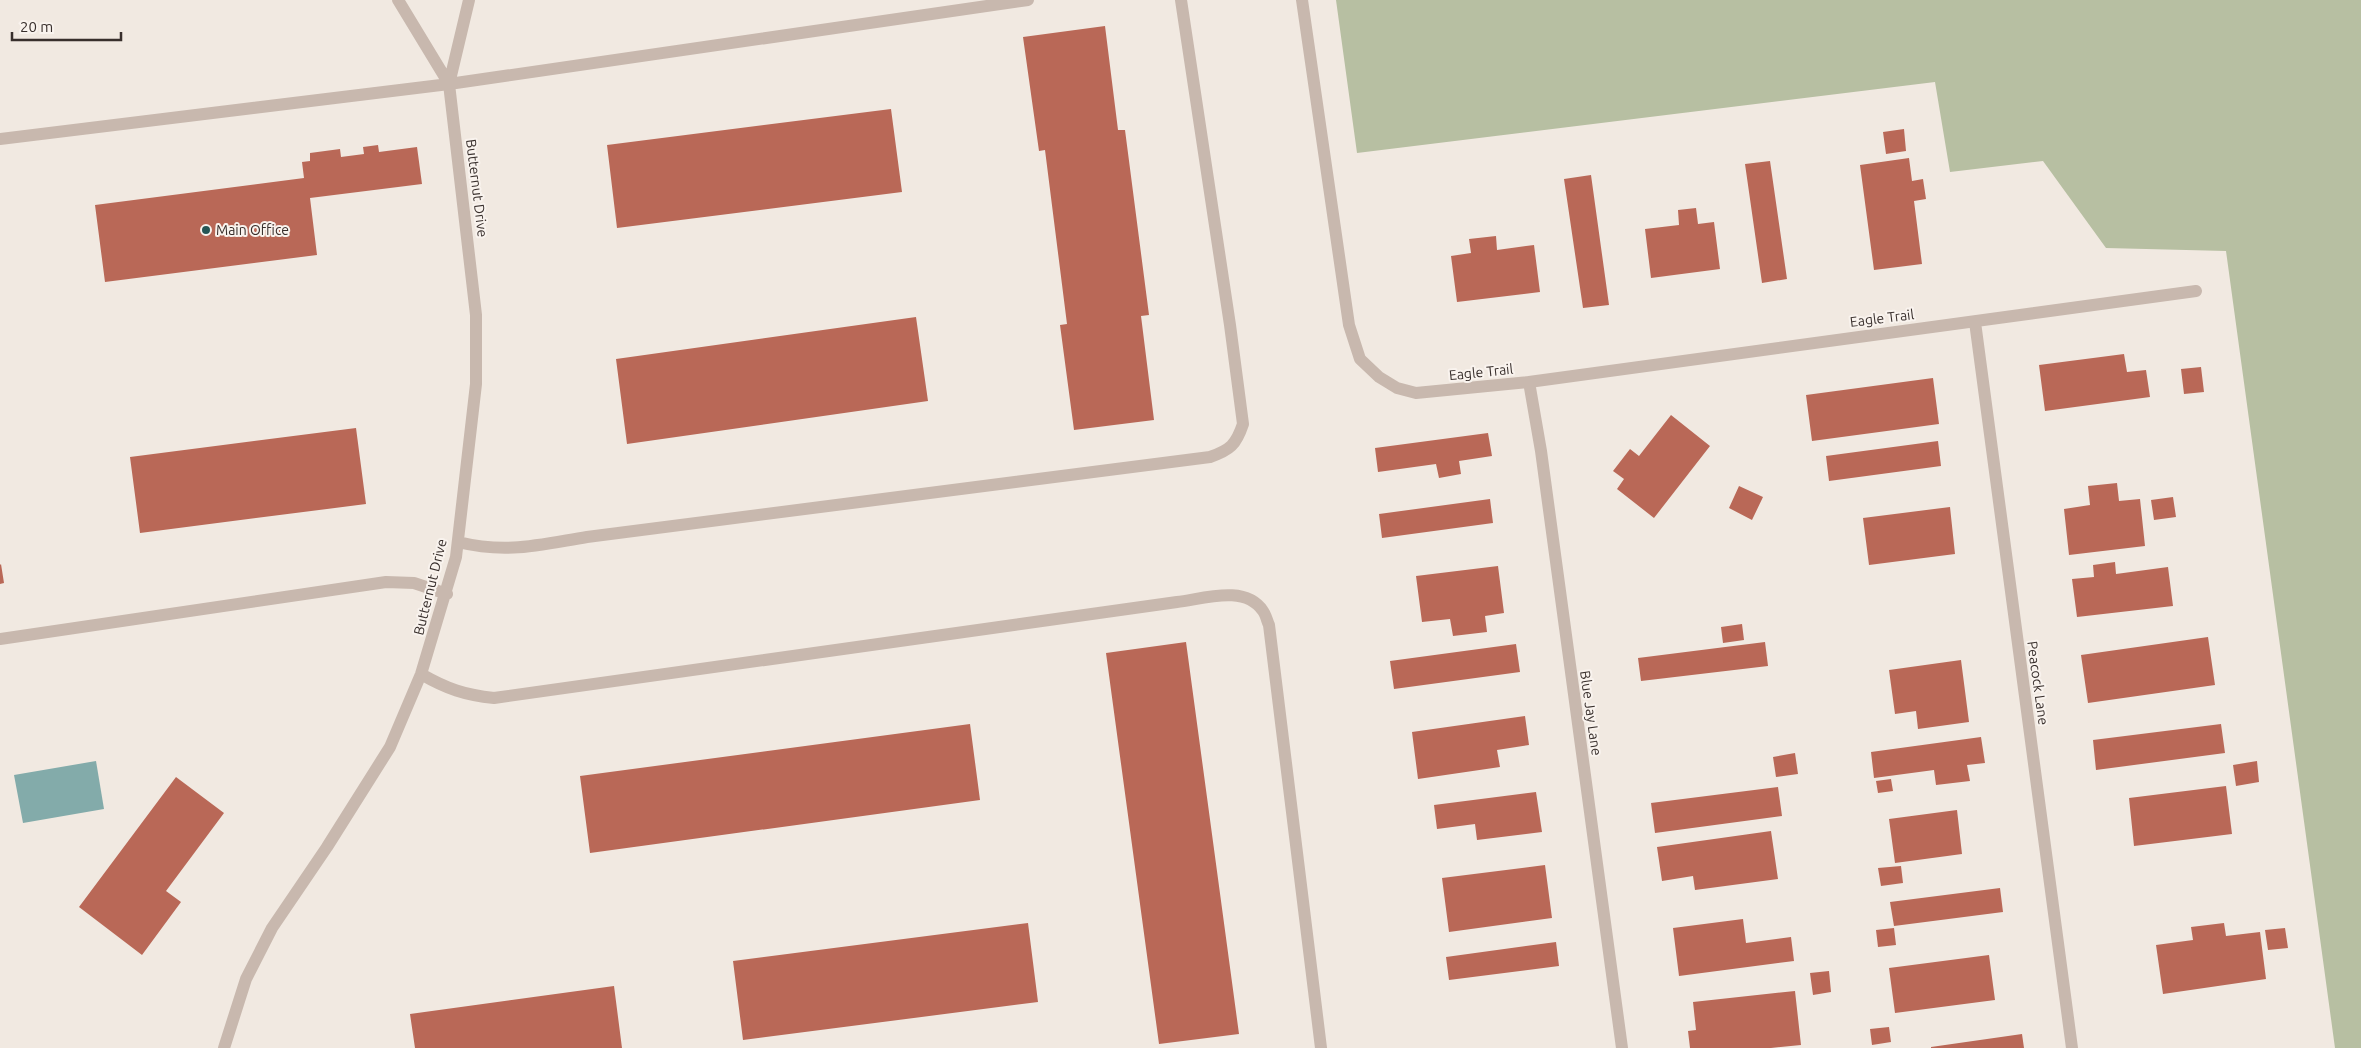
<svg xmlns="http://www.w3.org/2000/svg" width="2361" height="1048" viewBox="0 0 2361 1048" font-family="Ubuntu,sans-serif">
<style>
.green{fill:#b7bfa2}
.water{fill:#83abaa}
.building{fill:#b96857}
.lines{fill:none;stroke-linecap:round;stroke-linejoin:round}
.minor{stroke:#c8b8ae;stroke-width:12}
.poi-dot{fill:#255555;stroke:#f9f3ee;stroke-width:2}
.labels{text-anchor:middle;stroke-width:4;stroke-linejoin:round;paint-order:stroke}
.street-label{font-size:14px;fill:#382f2c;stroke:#f9f3ee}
.poi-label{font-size:14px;fill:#382f2c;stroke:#f9f3ee;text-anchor:start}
</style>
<rect width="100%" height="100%" fill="#f1e9e1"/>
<!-- green -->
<path class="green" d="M 1336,0 L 2361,0 L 2361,1048 L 2335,1048 L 2226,251 L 2106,248 L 2043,161 L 1950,172 L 1935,82 L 1357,153 Z"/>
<!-- water -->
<path class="water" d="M 96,761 L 104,809 L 23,823 L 14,775 Z"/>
<!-- building -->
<path class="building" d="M 1105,26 L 1118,130 L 1125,130 L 1149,315 L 1141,316 L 1154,420 L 1074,430 L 1060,325 L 1067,324 L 1045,150 L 1039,151 L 1023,37 Z
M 891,109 L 902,192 L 617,228 L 607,145 Z
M 1904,129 L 1906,151 L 1886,154 L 1883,132 Z
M 378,145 L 379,152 L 417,147 L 422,184 L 310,198 L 317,255 L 105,282 L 95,205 L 304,178 L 302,162 L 310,161 L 310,153 L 340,149 L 341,157 L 364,154 L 363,147 Z
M 1909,158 L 1912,181 L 1923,179 L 1926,199 L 1914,201 L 1922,264 L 1874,270 L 1860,165 Z
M 1770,161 L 1787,279 L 1762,283 L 1745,164 Z
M 1591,175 L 1609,305 L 1583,308 L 1564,179 Z
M 1696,208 L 1698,224 L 1714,222 L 1720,269 L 1651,278 L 1645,229 L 1679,225 L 1678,210 Z
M 1496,236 L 1497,250 L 1534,245 L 1540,292 L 1457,302 L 1451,256 L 1471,253 L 1469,239 Z
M 916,317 L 928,401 L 627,444 L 616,359 Z
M 2124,354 L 2127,372 L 2146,370 L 2150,397 L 2045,411 L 2039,365 Z
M 2201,367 L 2204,392 L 2184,394 L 2181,369 Z
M 1933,378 L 1939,424 L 1812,441 L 1806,395 Z
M 1671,415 L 1710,446 L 1654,518 L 1617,489 L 1624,479 L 1613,471 L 1630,449 L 1639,456 Z
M 356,428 L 366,504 L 140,533 L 130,457 Z
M 1488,433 L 1492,456 L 1459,461 L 1461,474 L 1439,478 L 1436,464 L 1378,472 L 1375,448 Z
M 1938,441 L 1941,466 L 1829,481 L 1826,456 Z
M 2117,483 L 2119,501 L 2140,499 L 2145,546 L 2069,555 L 2064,509 L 2090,505 L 2088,486 Z
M 1739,486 L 1763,497 L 1752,520 L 1729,508 Z
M 2173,497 L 2176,517 L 2154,520 L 2151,500 Z
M 1490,499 L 1493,523 L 1382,538 L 1379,514 Z
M 1950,507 L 1955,554 L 1869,565 L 1863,518 Z
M 2115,562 L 2116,574 L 2168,567 L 2173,606 L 2077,617 L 2072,579 L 2094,577 L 2093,565 Z
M 1,564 L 4,583 L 0,584 L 0,565 Z
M 1498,566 L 1504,613 L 1485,616 L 1487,632 L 1453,636 L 1450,619 L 1422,622 L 1416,576 Z
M 1742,624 L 1744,640 L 1723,643 L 1721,627 Z
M 2208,637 L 2215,685 L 2088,703 L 2081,655 Z
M 1186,642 L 1239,1034 L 1159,1044 L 1106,653 Z
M 1765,642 L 1768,666 L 1641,681 L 1638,658 Z
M 1516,644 L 1520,672 L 1394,689 L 1390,661 Z
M 1961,660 L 1969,722 L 1918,729 L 1916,711 L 1895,714 L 1889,670 Z
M 1525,716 L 1529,745 L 1497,750 L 1500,767 L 1418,779 L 1412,732 Z
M 970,724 L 980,800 L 590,853 L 580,776 Z
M 2221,724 L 2225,753 L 2096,770 L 2093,740 Z
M 1981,737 L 1985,763 L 1967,765 L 1970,781 L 1936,785 L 1934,770 L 1874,778 L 1871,752 Z
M 1795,753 L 1798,774 L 1776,777 L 1773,757 Z
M 2257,761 L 2259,782 L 2236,786 L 2233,765 Z
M 176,777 L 224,813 L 166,891 L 181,902 L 142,955 L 79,907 Z
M 1891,779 L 1893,791 L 1878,793 L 1876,781 Z
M 2226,786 L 2232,834 L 2134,846 L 2129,798 Z
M 1778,787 L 1782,816 L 1655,833 L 1651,803 Z
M 1536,792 L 1542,832 L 1477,840 L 1475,824 L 1437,829 L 1434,805 Z
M 1957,810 L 1962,854 L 1895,863 L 1889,819 Z
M 1771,831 L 1778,879 L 1695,890 L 1693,876 L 1662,881 L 1657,847 Z
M 1545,865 L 1552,918 L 1449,932 L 1442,878 Z
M 1901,866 L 1903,883 L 1881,886 L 1878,868 Z
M 2000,888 L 2003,912 L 1894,926 L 1890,902 Z
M 1743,919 L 1746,943 L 1791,937 L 1794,961 L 1679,976 L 1673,928 Z
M 1028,923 L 1038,1002 L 743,1040 L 733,961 Z
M 2224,923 L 2226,936 L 2260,932 L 2266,979 L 2163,994 L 2156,945 L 2193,940 L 2191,927 Z
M 1894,928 L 1896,945 L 1878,947 L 1876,930 Z
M 2285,928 L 2288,948 L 2268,950 L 2265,930 Z
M 1556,942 L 1559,966 L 1449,980 L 1446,957 Z
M 1989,955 L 1995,1000 L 1895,1013 L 1889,968 Z
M 1829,971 L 1831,992 L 1813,995 L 1810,973 Z
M 614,986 L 622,1048 L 415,1048 L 410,1014 Z
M 1795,991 L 1801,1045 L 1771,1048 L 1690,1048 L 1688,1031 L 1696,1030 L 1693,1002 Z
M 1889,1027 L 1891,1042 L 1872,1045 L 1870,1029 Z
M 2022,1034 L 2024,1048 L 1931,1048 L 1931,1047 Z"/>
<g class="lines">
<!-- minor -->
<path class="minor" d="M 398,0 L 449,84
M 1302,0 L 1349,325 L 1360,359 L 1379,377 L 1397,388 L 1416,393 L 1529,382 L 2196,291
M 0,139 L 449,84 L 1028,0
M 1975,322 L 2072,1048
M 1529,382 L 1541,451 L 1622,1048
M 458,542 C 507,554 538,545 587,537 L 1210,457 C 1230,450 1236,445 1243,424 L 1230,325 L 1181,0
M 0,639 L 386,582 L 414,583 L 447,594
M 421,674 C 447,689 465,695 494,698 L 1177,602 C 1203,599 1245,584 1263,611 C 1266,615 1267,621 1269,625 L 1321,1048
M 224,1048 L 246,979 L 272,928 L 327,847 L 390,747 L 421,674 L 456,557 L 476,384 L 476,315 L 449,84 L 469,0"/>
</g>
<!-- markers -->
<circle class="poi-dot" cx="206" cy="230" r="5"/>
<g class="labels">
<!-- street labels -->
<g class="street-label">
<text transform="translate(477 188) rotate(83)" y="5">Butternut Drive</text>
<text transform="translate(1882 318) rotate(-7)" y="5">Eagle Trail</text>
<text transform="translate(1481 372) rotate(-6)" y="5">Eagle Trail</text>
<text transform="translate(430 587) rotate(-76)" y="5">Butternut Drive</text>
<text transform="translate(2038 683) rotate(82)" y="5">Peacock Lane</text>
<text transform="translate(1591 713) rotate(82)" y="5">Blue Jay Lane</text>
</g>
<!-- poi labels -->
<g class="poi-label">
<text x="216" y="235">Main Office</text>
</g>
</g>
<!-- scale -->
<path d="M12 32v8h109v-8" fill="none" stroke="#382f2c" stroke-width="2.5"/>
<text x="20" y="32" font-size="15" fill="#382f2c" stroke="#f9f3ee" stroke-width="4" paint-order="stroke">20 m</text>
</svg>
